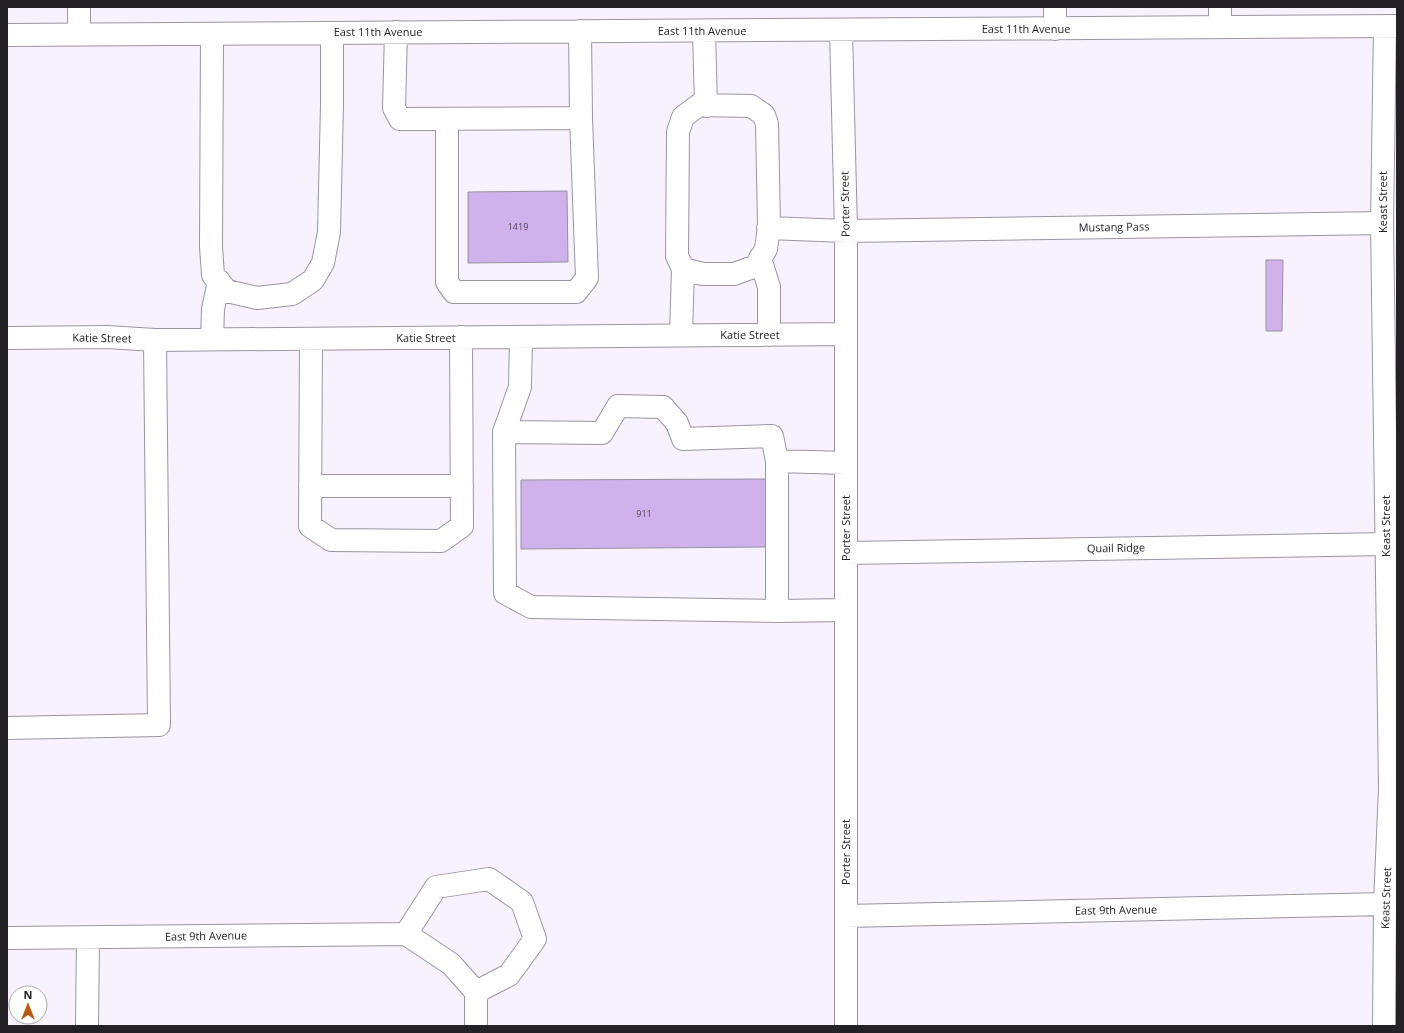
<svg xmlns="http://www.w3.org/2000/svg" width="1404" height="1033" viewBox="0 0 1404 1033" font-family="'Open Sans',sans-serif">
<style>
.building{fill:#cfb2ec;stroke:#96919c}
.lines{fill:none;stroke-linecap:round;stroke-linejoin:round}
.minor-casing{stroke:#9a95a0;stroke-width:24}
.minor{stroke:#fff;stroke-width:22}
.labels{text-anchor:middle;stroke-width:3.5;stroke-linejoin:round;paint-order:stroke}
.number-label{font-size:9px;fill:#504658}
.street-label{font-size:11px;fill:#252227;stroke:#fff}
</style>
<rect width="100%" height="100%" fill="#f8f2ff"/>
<!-- building -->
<path class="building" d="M 567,191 L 568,262 L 468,263 L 468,192 Z
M 1266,260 L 1283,260 L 1282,331 L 1266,331 Z
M 767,479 L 767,547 L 521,549 L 521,480 Z"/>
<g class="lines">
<defs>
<path id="minor" d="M 79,7 L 79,34
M 1055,7 L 1055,29
M 1220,7 L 1220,27
M 841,30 L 846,231 L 846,1026
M 704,31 L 706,106
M 396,32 L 394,108 L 400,119 L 581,118 L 580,31
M 212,34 L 211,247 L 213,275 L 227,291 L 257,298 L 292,294 L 313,280 L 323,263 L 329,232 L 332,105 L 332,33
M 7,35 L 1397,26
M 699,105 L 751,106 L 764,115 L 767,124 L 769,226 L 766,249 L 756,266 L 734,274 L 703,274 L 683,269 L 677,256 L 678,132 L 683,117 Z
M 447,119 L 447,282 L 454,292 L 576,292 L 587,278 L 581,118
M 768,228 L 846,231 L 1382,223
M 760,258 L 769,287 L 769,335
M 681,335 L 683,269
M 521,337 L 520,387 L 504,432 L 505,593 L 531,607 L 777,611
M 7,338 L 107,337 L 155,340 L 846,334
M 212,339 L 213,309 L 219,281
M 311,339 L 310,526 L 331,540 L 441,541 L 462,526 L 461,337
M 504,432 L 602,433 L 618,406 L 663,407 L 677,423 L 683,439 L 772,436 L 777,461
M 846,463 L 777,461 L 777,611 L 846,610
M 310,486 L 462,486
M 846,553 L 1386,544
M 7,728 L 159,725 L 155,340
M 846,916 L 1385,904
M 406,934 L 436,887 L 489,879 L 522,902 L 535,939 L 509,975 L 476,992
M 406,934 L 451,964 L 476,992 L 476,1026
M 7,938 L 406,934
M 87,1026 L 88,938
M 1384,1026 L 1385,904 L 1390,788 L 1382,223 L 1385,26"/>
</defs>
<!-- minor casing -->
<use href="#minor" class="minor-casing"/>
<!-- minor -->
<use href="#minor" class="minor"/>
</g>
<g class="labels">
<!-- number labels -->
<g class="number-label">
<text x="518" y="230">1419</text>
<text x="644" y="517">911</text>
</g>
<!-- street labels -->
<g class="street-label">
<text x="1026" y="33">East 11th Avenue</text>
<text x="702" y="35">East 11th Avenue</text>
<text x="378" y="36">East 11th Avenue</text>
<text transform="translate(1383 202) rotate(-90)" y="4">Keast Street</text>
<text transform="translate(845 204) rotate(-91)" y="4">Porter Street</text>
<text transform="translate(1114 227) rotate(-1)" y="4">Mustang Pass</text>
<text x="750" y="339">Katie Street</text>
<text transform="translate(102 338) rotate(1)" y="4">Katie Street</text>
<text x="426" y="342">Katie Street</text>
<text transform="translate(1386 526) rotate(-90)" y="4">Keast Street</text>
<text transform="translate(846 528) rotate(-90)" y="4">Porter Street</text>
<text transform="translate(1116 548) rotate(-1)" y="4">Quail Ridge</text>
<text transform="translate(846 852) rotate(-90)" y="4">Porter Street</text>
<text transform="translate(1386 898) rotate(-88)" y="4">Keast Street</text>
<text transform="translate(1116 910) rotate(-1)" y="4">East 9th Avenue</text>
<text transform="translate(206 936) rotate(-1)" y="4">East 9th Avenue</text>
</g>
</g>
<!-- border -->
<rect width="1404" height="1033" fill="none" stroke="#252227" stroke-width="16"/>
<!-- north arrow -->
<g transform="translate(28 1005)"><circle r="19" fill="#ffffff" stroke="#a8a7a9"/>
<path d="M0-3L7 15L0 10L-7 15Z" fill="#ba5a19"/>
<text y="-6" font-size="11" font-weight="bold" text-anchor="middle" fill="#252227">N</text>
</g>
</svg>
